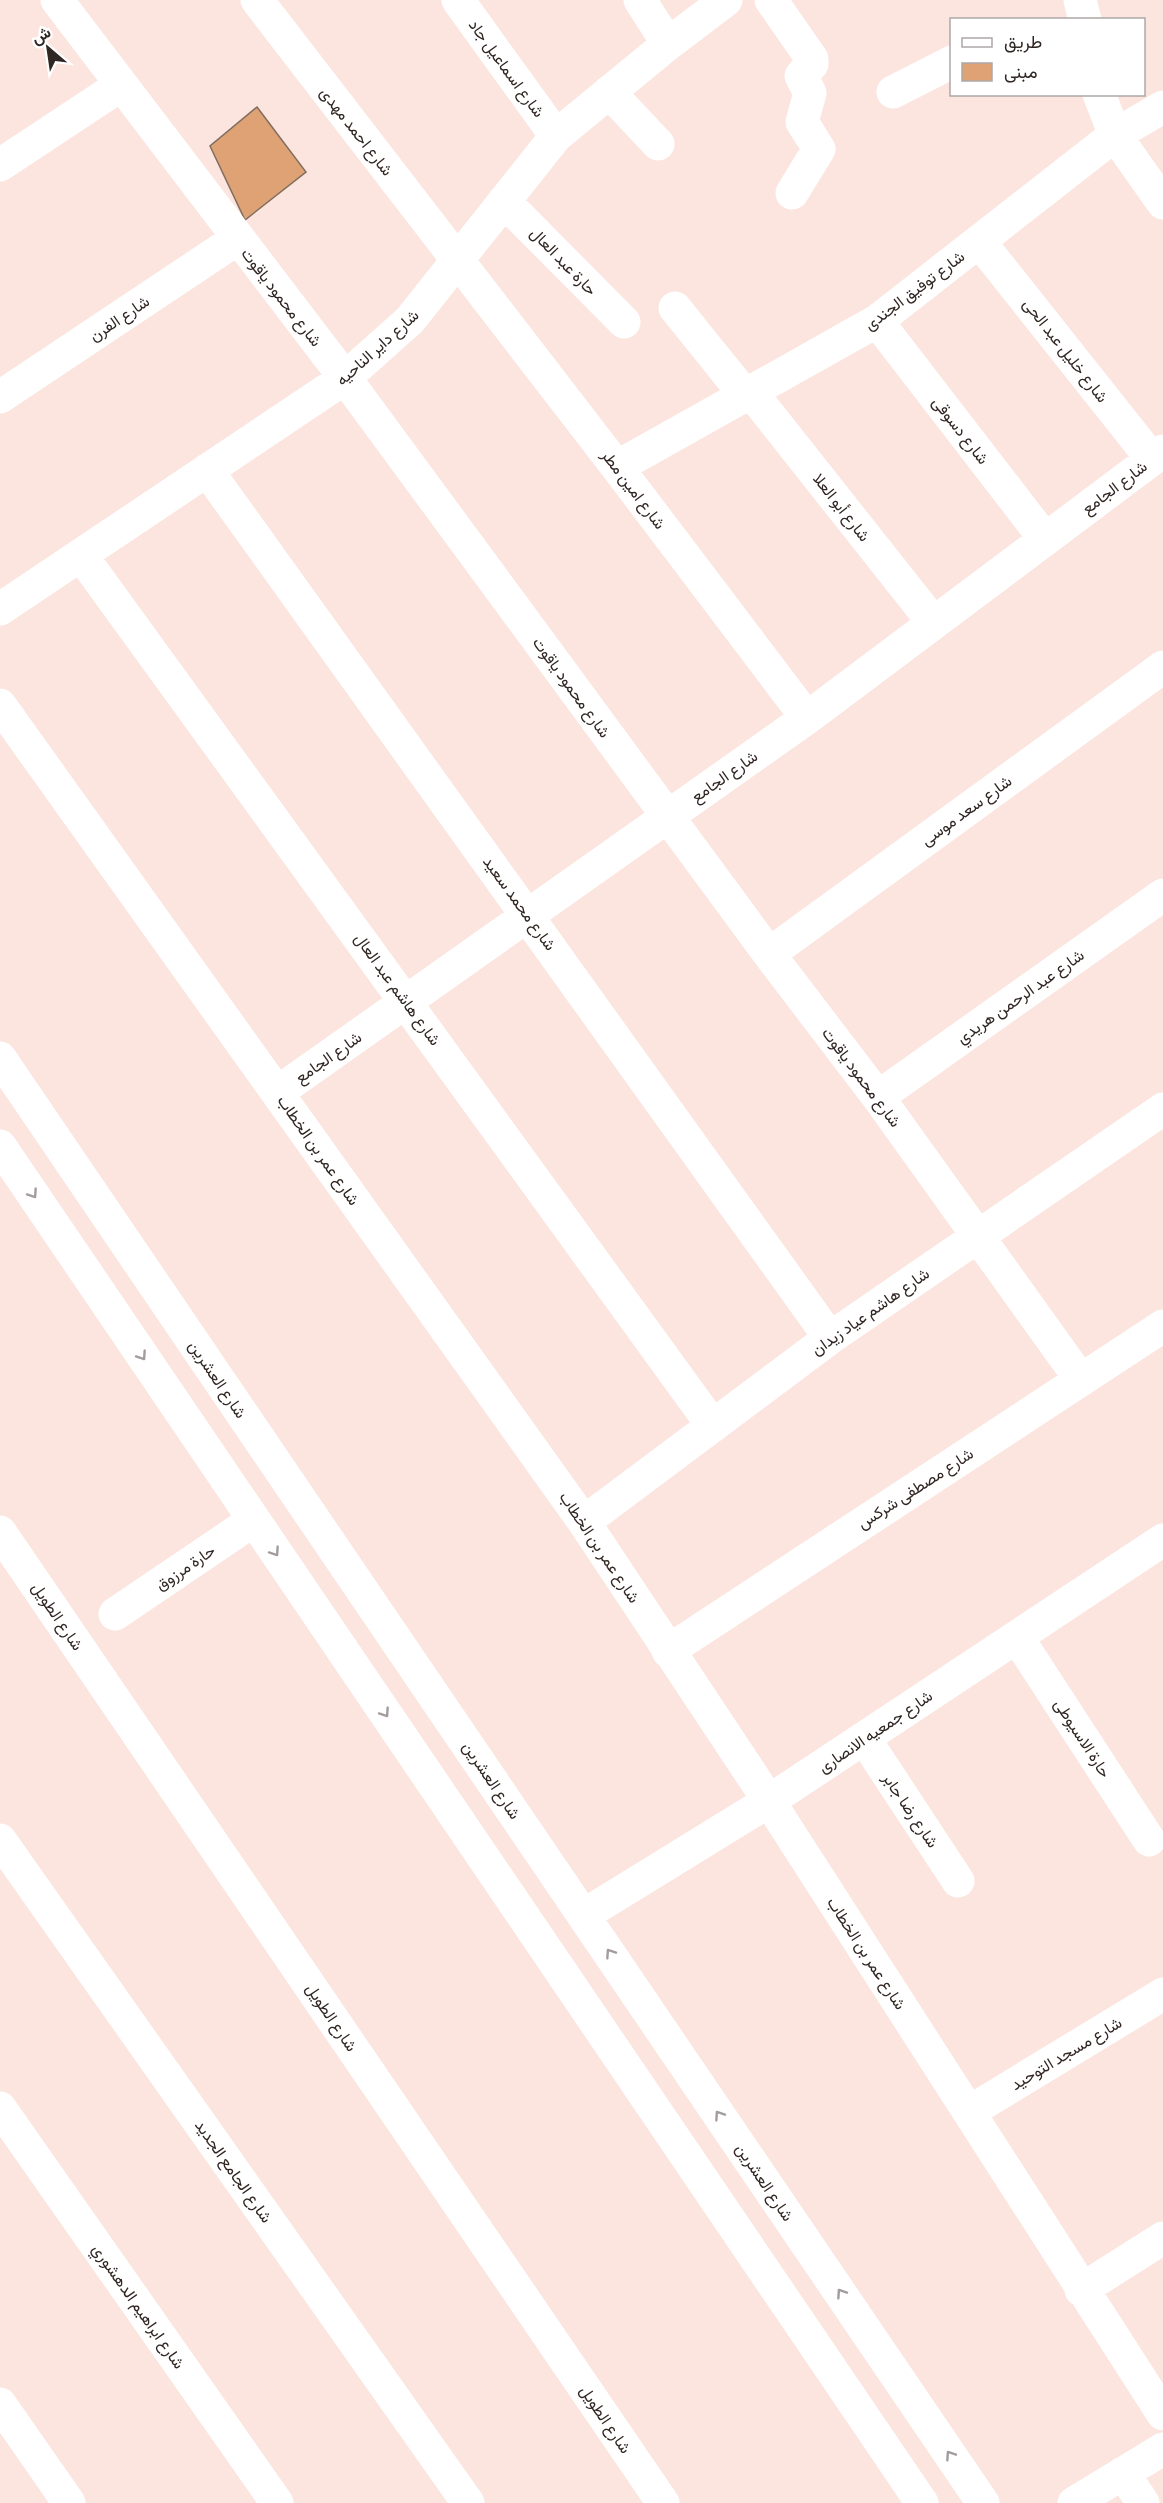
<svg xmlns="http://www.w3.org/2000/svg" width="1163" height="2503" viewBox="0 0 1163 2503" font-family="Barlow,Vazirmatn,sans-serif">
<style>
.building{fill:#dea275;stroke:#816d5f;stroke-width:1.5}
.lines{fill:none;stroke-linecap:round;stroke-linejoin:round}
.minor{stroke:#fff;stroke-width:33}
.oneway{stroke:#a29d9c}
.labels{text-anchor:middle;stroke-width:6;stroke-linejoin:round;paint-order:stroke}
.street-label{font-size:16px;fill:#302623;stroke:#fff}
</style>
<rect width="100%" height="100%" fill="#fce5df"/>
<!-- building -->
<path class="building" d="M 257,107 L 306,172 L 245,220 L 210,146 Z"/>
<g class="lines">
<!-- minor -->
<path class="minor" d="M 57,0 L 345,378 L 769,954 L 878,1097 L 1081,1380
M 257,0 L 617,467 L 807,718
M 458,0 L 556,136
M 640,0 L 668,44
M 771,0 L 812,59 L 812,64 L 801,76 L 810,93 L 802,122 L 819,149 L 792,193
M 1080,0 L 1085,20
M 609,92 L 658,144
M 893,92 L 952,62
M 1099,94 L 1115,135 L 1163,203
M 0,165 L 121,85
M 504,201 L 624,322
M 979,241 L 1152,459
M 675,308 L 745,395
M 877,321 L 1045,539
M 751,392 L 933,622
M 0,397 L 237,239
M 617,467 L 877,321 L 1115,135 L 1163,107
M 207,470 L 830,1338
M 81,555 L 713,1426
M 0,609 L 345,378 L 410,320 L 556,136 L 668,44 L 726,0
M 0,705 L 584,1522 L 769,1801 L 1163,2414
M 769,954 L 1163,667
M 0,1058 L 983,2503
M 278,1092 L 807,718 L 1163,451
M 878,1097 L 1163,895
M 0,1146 L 922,2503
M 584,1522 L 830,1338 L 1163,1109
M 0,1532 L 663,2503
M 115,1614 L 254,1520
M 1017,1637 L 1149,1840
M 668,1651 L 1163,1326
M 864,1738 L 958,1881
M 0,1840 L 468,2503
M 584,1915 L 769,1801 L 1163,1540
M 0,2108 L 277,2503
M 969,2112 L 1163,1994
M 1081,2290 L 1163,2238
M 0,2404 L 69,2503
M 1123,2473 L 1143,2503
M 1074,2503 L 1163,2449"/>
</g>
<!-- one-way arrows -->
<defs><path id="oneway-chevron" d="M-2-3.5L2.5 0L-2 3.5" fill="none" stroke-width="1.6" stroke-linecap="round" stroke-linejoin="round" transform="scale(1.5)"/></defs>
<g class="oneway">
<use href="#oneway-chevron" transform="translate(33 1194) rotate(56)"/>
<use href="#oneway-chevron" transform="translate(142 1356) rotate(56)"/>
<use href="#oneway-chevron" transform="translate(275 1552) rotate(56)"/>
<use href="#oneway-chevron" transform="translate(385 1713) rotate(56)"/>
<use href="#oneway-chevron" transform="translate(610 1953) rotate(-124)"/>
<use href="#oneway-chevron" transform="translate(719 2115) rotate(-124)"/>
<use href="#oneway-chevron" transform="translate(841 2293) rotate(-124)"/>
<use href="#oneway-chevron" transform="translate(950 2455) rotate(-124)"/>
</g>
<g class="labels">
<!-- street labels -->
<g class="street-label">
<text transform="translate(507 68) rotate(54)" y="6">شارع اسماعيل جاد</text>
<text transform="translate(357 131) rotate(52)" y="6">شارع احمد مهدى</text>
<text transform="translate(564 261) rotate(46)" y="6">حارة عبد العال</text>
<text transform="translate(914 290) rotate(-37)" y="6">شارع توفيق الجندى</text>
<text transform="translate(282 297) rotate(52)" y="6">شارع محمود ياقوت</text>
<text transform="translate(119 318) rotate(-34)" y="6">شارع الفرن</text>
<text transform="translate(377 347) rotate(-42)" y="6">شارع داير الناحيه</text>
<text transform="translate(1066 350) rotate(52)" y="6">شارع خليل عبد الحى</text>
<text transform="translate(961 430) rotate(52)" y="6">شارع دسوقى</text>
<text transform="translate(1114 487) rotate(-37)" y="6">شارع الجامع</text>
<text transform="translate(634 489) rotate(53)" y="6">شارع امين مطر</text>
<text transform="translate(842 507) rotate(52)" y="6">شارع أبو العلا</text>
<text transform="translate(572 687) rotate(54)" y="6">شارع محمود ياقوت</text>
<text transform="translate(724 776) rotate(-35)" y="6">شارع الجامع</text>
<text transform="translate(966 810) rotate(-36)" y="6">شارع سعد موسى</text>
<text transform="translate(520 903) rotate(54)" y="6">شارع محمد سعيد</text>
<text transform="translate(398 989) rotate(54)" y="6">شارع هاشم عبد العال</text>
<text transform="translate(1020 996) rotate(-35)" y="6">شارع عبد الرحمن هريدي</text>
<text transform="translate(328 1057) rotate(-35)" y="6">شارع الجامع</text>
<text transform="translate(862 1077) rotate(53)" y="6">شارع محمود ياقوت</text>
<text transform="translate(319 1150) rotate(55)" y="6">شارع عمر بن الخطاب</text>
<text transform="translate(870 1311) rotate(-35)" y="6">شارع هاشم عياد زيدان</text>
<text transform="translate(218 1379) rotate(56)" y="6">شارع العشرين</text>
<text transform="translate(915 1488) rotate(-33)" y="6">شارع مصطفى شركس</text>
<text transform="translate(600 1547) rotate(56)" y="6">شارع عمر بن الخطاب</text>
<text transform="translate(185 1567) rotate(-34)" y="6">حارة مرزوق</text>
<text transform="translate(58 1616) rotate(56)" y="6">شارع الطويل</text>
<text transform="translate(875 1731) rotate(-34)" y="6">شارع جمعيه الانصارى</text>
<text transform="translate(1083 1738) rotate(57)" y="6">حارة الاسيوطى</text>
<text transform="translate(492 1780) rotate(56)" y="6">شارع العشرين</text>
<text transform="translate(911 1810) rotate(56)" y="6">شارع رضا جابر</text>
<text transform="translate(867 1953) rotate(57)" y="6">شارع عمر بن الخطاب</text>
<text transform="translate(332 2017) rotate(56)" y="6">شارع الطويل</text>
<text transform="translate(1066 2053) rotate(-31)" y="6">شارع مسجد التوحيد</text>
<text transform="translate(234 2171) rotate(55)" y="6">شارع الجامع الجديد</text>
<text transform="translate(765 2182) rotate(56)" y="6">شارع العشرين</text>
<text transform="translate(139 2306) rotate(55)" y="6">شارع ابراهيم الدهشوري</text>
<text transform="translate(606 2419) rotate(56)" y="6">شارع الطويل</text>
</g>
</g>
<!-- legend -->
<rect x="950" y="18" width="195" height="78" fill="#ffffff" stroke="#aca8a7" stroke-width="1.5"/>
<rect x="962" y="38" width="30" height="9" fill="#ffffff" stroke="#aca8a7" stroke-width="1.5"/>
<text x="1004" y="48" font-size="18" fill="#302623">طريق</text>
<rect x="962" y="63" width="30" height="18" fill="#dea275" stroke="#aca8a7" stroke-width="1.5"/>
<text x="1004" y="78" font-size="18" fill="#302623">مبنى</text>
<!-- north arrow -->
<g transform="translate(48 48) rotate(331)" stroke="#ffffff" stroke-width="4.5" paint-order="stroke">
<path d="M0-4.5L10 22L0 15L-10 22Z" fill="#302623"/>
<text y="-9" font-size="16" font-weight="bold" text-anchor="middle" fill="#302623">ش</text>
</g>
</svg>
